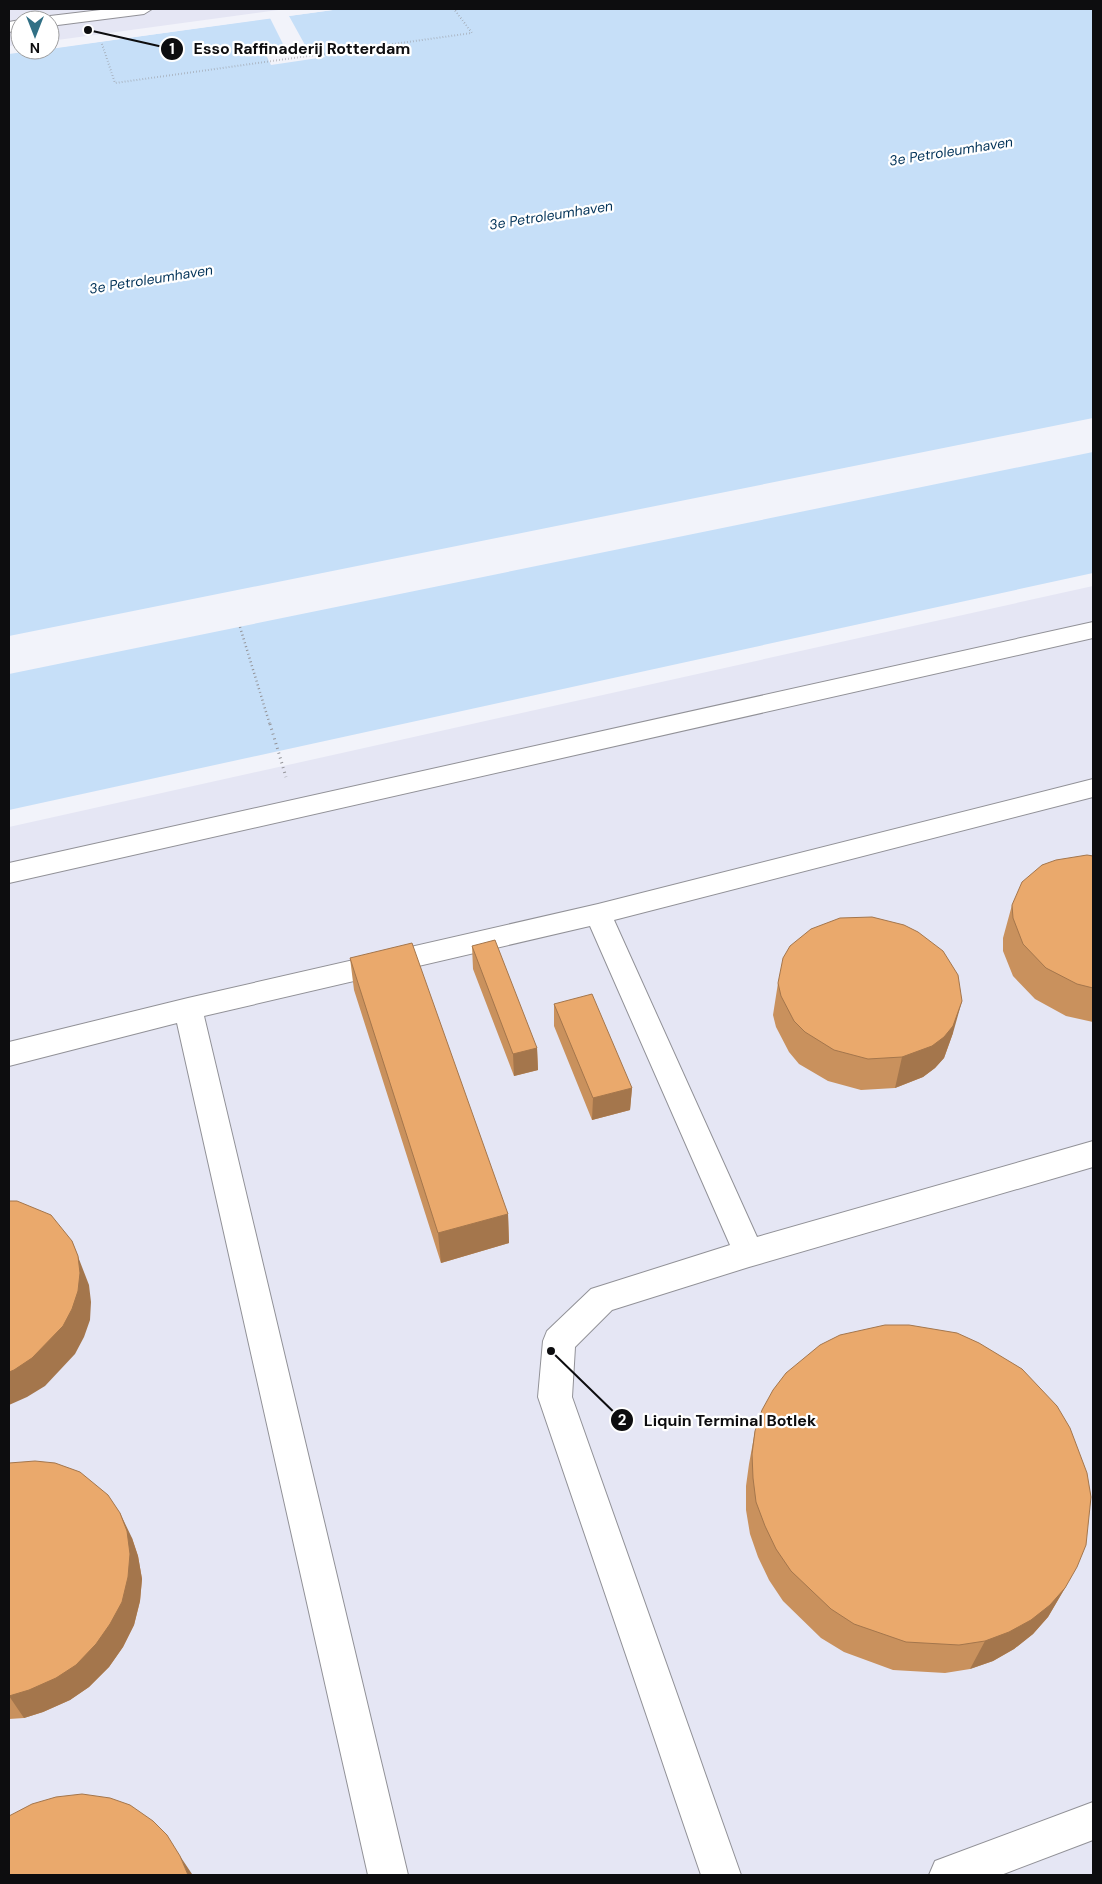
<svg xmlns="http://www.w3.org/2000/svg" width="1102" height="1884" viewBox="0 0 1102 1884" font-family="'DM Sans',sans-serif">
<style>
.built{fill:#e5e6f4}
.water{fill:#c6dff8}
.pier{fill:#f2f3fa}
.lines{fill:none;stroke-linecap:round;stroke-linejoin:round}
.minor-casing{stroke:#919197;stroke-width:2}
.path-far2{stroke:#949499;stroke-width:2;stroke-dasharray:0.5 2.5;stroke-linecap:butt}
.path-far1{stroke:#949499;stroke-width:2.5;stroke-dasharray:1 3;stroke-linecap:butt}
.path{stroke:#949499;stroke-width:3;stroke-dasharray:1 4;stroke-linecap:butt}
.minor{fill:#fff;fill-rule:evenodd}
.wall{fill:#c9915d}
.shaded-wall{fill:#a4764c}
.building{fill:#eaa96c;stroke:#a4764c}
.labels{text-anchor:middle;stroke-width:4.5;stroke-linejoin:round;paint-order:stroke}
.far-water-label{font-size:14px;font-style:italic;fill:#013258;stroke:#fff}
.leader{fill:none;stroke:#0d0d0f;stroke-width:2}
.callout-dot{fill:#0d0d0f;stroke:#fff;stroke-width:2}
.mark-label{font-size:15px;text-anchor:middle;font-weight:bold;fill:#fff}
.callout-label{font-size:16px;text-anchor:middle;font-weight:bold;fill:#0d0d0f;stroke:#fff;stroke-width:4.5;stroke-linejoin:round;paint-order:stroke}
</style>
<rect width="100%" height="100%" fill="#f2f3fa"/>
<!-- built -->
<path class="built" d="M 9,9 L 286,9 L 50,41 L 50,20 L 20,20 L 20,45 L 9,46 Z
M 1093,586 L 1093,1875 L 9,1875 L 9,827 Z"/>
<!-- water -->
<path class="water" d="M 340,9 L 1093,9 L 1093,573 L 9,810 L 9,54 Z"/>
<!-- pier -->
<path class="pier" d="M 322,9 L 340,9 L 289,16 L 305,45 L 318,43 L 325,57 L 271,65 L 264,51 L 285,48 L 270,18 L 50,49 L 50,46 Z
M 1093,418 L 1093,452 L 9,674 L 9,636 Z"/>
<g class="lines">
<defs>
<path id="minor" d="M 109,9 L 152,9 L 144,14 L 50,26 L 50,20 L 43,20 L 50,16 Z
M 20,20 L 20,30 L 9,32 L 9,22 Z
M 1093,622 L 1093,638 L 9,883 L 9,863 Z
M 1093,779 L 1093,797 L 614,920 L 757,1237 L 1093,1141 L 1093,1167 L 749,1267 L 612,1310 L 575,1347 L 572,1397 L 741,1875 L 701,1875 L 538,1397 L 543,1341 L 547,1331 L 591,1289 L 730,1245 L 590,926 L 204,1016 L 408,1875 L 368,1875 L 177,1023 L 9,1066 L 9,1042 L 188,998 L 598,904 Z
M 1093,1802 L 1093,1840 L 1001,1875 L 929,1875 L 935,1861 Z"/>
</defs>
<!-- minor casing -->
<use href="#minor" class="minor-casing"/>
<!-- path-far2 -->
<path class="path-far2" d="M 102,44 L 115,83 L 472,33 L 454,9"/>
<!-- path-far1 -->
<path class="path-far1" d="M 240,627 L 270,725"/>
<!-- path -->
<path class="path" d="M 270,724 L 286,777"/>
<!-- minor -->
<use href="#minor" class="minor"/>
</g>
<!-- wall -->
<path class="wall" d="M 1093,856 L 1093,1022 L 1066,1016 L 1035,999 L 1013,976 L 1003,951 L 1003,938 L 1012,905 Z
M 472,946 L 537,1048 L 538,1070 L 514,1076 L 473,969 Z
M 350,958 L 508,1214 L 509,1243 L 441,1263 L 354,990 Z
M 778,983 L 953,1033 L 944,1058 L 935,1068 L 923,1077 L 895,1088 L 861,1090 L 828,1081 L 799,1064 L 789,1052 L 776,1027 L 773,1015 Z
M 554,1004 L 632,1088 L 630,1110 L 592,1120 L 554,1026 Z
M 755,1431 L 1065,1588 L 1048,1617 L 1033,1634 L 1014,1649 L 993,1661 L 970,1669 L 945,1673 L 893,1670 L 844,1652 L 821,1638 L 783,1601 L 769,1580 L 758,1557 L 750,1534 L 746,1510 L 746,1486 L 749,1464 Z
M 9,1463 L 132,1538 L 138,1556 L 142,1579 L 140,1601 L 134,1625 L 123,1647 L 109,1667 L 89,1687 L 70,1700 L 43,1712 L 24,1718 L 9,1719 Z"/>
<!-- shaded-wall -->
<path class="shaded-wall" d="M 962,1001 L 953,1033 L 944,1058 L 935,1068 L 923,1077 L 895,1088 L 902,1057 Z
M 537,1048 L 538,1070 L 514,1076 L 513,1054 Z
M 632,1088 L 630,1110 L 592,1120 L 593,1098 Z
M 508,1214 L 509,1243 L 441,1263 L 438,1233 Z
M 72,1241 L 89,1285 L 91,1302 L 90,1320 L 84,1337 L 75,1354 L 45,1386 L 27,1397 L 9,1405 L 9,1372 Z
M 120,1513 L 132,1538 L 138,1556 L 142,1579 L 140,1601 L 134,1625 L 123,1647 L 109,1667 L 89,1687 L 70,1700 L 43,1712 L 24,1718 L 9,1696 Z
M 1065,1588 L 1048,1617 L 1033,1634 L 1014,1649 L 993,1661 L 970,1669 L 985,1641 Z
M 180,1856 L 192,1874 L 192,1875 L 188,1875 Z"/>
<!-- building -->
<path class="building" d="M 1087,855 L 1093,856 L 1093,988 L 1077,984 L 1046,968 L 1023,944 L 1013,918 L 1012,905 L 1022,882 L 1042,865 L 1056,860 Z
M 872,917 L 904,925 L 918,932 L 943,951 L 958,975 L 962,1001 L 953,1026 L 944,1037 L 932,1046 L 902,1057 L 868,1059 L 834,1050 L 805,1032 L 794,1021 L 781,996 L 778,983 L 783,958 L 790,946 L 811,929 L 840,918 Z
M 495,940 L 537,1048 L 513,1054 L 472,946 Z
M 412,943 L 508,1214 L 438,1233 L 350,958 Z
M 592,994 L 632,1088 L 593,1098 L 554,1004 Z
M 9,1201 L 17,1201 L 51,1215 L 72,1241 L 78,1256 L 80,1273 L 78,1291 L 72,1309 L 63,1326 L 32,1358 L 14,1370 L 9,1372 Z
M 885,1325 L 909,1325 L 957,1333 L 979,1343 L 1022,1369 L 1057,1406 L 1070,1428 L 1087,1473 L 1091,1497 L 1086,1545 L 1077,1567 L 1065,1588 L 1050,1605 L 1031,1620 L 1009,1632 L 985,1641 L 959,1645 L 906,1642 L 854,1624 L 831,1609 L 791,1571 L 776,1549 L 765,1526 L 756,1502 L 753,1478 L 752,1454 L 755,1431 L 762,1410 L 773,1390 L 786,1373 L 820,1345 L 840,1335 Z
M 35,1461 L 55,1463 L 80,1472 L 108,1495 L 120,1513 L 127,1531 L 130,1554 L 128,1577 L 122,1602 L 110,1624 L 96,1644 L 76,1665 L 56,1678 L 29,1690 L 9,1696 L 9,1463 Z
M 82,1794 L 110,1798 L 130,1805 L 153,1821 L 167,1835 L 180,1856 L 188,1875 L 9,1875 L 9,1816 L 32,1804 L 56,1797 Z"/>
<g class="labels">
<!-- far-water labels -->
<g class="far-water-label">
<text transform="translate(951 151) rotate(-9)" y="5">3e Petroleumhaven</text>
<text transform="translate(551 215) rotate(-9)" y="5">3e Petroleumhaven</text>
<text transform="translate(151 279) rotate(-9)" y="5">3e Petroleumhaven</text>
</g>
</g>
<!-- callouts -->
<path class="leader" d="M88 30L172 49M551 1351L622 1420"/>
<g class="callout-dot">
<circle cx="88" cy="30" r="5"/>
<circle cx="551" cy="1351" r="5"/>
<circle cx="172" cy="49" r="12"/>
<circle cx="622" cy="1420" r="12"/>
</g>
<g class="mark-label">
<text x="172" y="54">1</text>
<text x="622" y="1425">2</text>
</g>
<g class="callout-label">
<text x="302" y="54">Esso Rafﬁnaderij Rotterdam</text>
<text x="730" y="1426">Liquin Terminal Botlek</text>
</g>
<!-- border -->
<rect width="1102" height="1884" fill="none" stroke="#0d0d0f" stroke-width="20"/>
<!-- north arrow -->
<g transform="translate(35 35) rotate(180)"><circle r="24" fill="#ffffff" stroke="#9e9e9f"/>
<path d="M0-4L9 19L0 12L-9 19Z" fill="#317085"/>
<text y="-8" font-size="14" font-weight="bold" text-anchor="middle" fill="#0d0d0f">N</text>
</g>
</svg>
